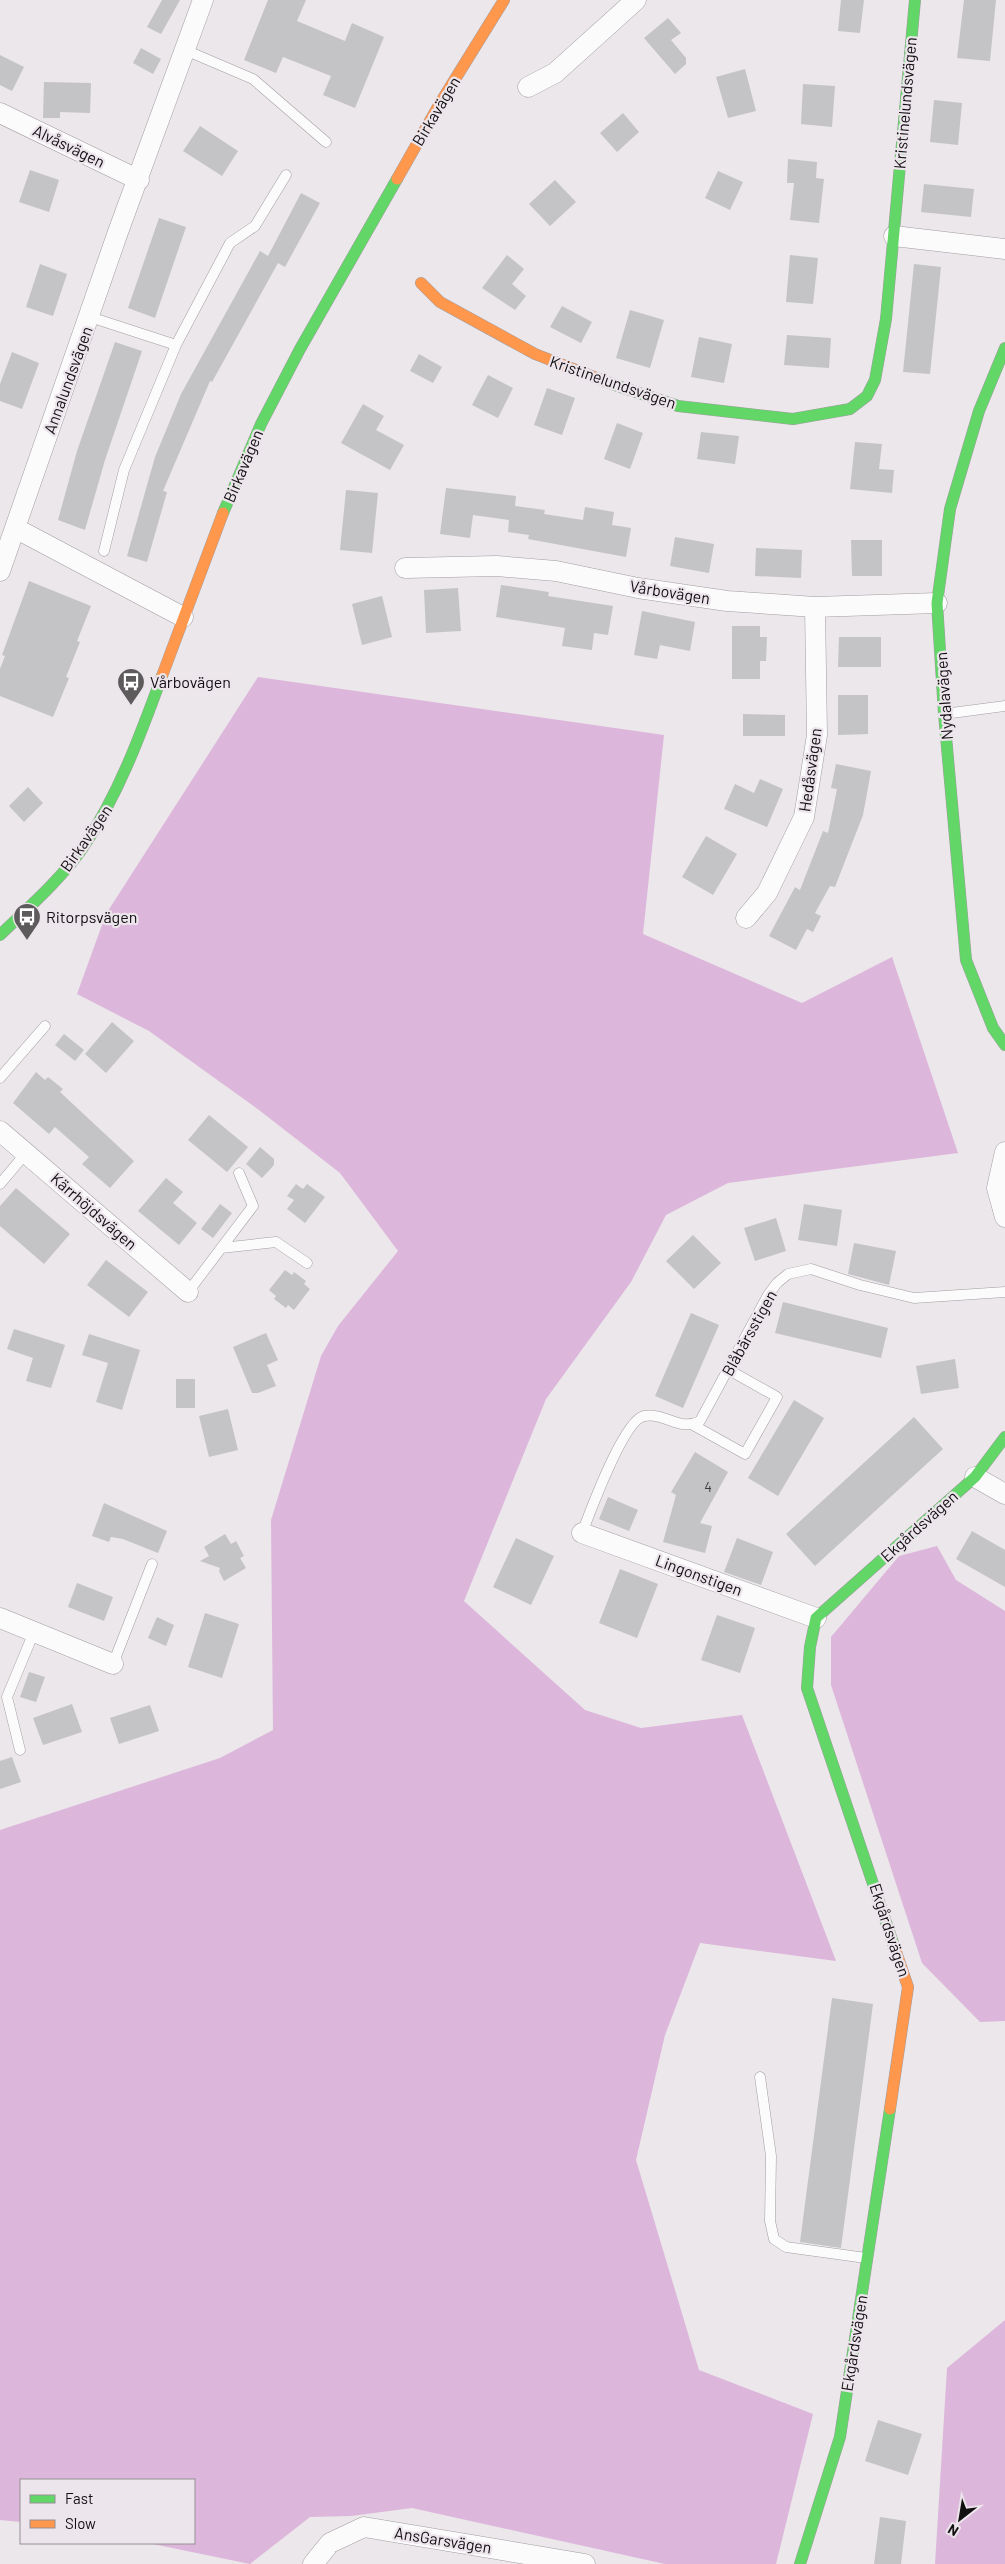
<svg xmlns="http://www.w3.org/2000/svg" width="1005" height="2564" viewBox="0 0 1005 2564" font-family="Barlow,sans-serif">
<style>
.forest{fill:#ddb6db}
.building{fill:#c4c4c6}
.lines{fill:none;stroke-linecap:round;stroke-linejoin:round}
.lane-casing{stroke:#a19da0;stroke-width:11}
.street-casing{stroke:#a19da0;stroke-width:21}
.fast-casing{stroke:#a19da0;stroke-width:12}
.slow-casing{stroke:#a19da0;stroke-width:12}
.lane{stroke:#fcfbfc;stroke-width:10}
.street{stroke:#fcfbfc;stroke-width:20}
.fast{stroke:#63d668;stroke-width:11}
.slow{stroke:#ff974d;stroke-width:11}
.labels{text-anchor:middle;stroke-width:4.5;stroke-linejoin:round;paint-order:stroke}
.number-label{font-size:14px;fill:#3e3c3e}
.street-label{font-size:16px;fill:#120f11;stroke:#ede5ec}
.poi-label{font-size:16px;fill:#120f11;stroke:#ede5ec;text-anchor:start}
</style>
<rect width="100%" height="100%" fill="#ebe7eb"/>
<!-- forest -->
<path class="forest" d="M 258,677 L 664,735 L 643,934 L 802,1003 L 892,957 L 958,1153 L 728,1183 L 666,1215 L 631,1282 L 546,1399 L 464,1601 L 585,1710 L 641,1728 L 742,1715 L 836,1961 L 700,1943 L 665,2035 L 636,2160 L 699,2370 L 813,2414 L 776,2564 L 665,2564 L 412,2508 L 351,2516 L 310,2517 L 250,2564 L 148,2543 L 194,2543 L 194,2480 L 21,2480 L 21,2522 L 0,2520 L 0,1830 L 220,1758 L 273,1730 L 271,1520 L 321,1356 L 338,1326 L 398,1251 L 340,1173 L 259,1110 L 149,1031 L 77,994 L 106,914 Z
M 937,1546 L 956,1580 L 1005,1611 L 1005,2021 L 980,2022 L 922,1963 L 831,1685 L 831,1637 L 899,1556 Z
M 1005,2320 L 1005,2564 L 935,2564 L 947,2368 Z"/>
<!-- building -->
<path class="building" d="M 162,0 L 180,0 L 161,34 L 147,27 Z
M 268,0 L 306,0 L 297,21 L 345,41 L 352,23 L 384,37 L 355,108 L 323,95 L 331,76 L 283,57 L 276,73 L 244,60 Z
M 841,0 L 864,0 L 860,33 L 838,31 Z
M 964,0 L 996,0 L 990,61 L 957,58 Z
M 668,18 L 681,33 L 671,40 L 686,58 L 686,64 L 675,74 L 644,38 Z
M 141,48 L 161,59 L 153,74 L 133,63 Z
M 0,55 L 24,67 L 12,91 L 0,85 Z
M 745,69 L 756,111 L 728,118 L 716,77 Z
M 44,82 L 91,83 L 90,113 L 60,112 L 60,118 L 43,118 Z
M 803,84 L 835,86 L 832,127 L 801,124 Z
M 934,100 L 962,103 L 958,145 L 930,142 Z
M 623,113 L 639,132 L 617,152 L 600,133 Z
M 200,126 L 238,151 L 222,176 L 183,151 Z
M 788,159 L 817,162 L 816,178 L 824,179 L 819,223 L 790,220 L 794,183 L 787,183 Z
M 30,170 L 59,180 L 49,212 L 19,202 Z
M 718,171 L 743,182 L 730,210 L 705,198 Z
M 555,180 L 576,202 L 550,226 L 529,204 Z
M 924,184 L 974,189 L 971,217 L 921,212 Z
M 301,193 L 320,203 L 285,267 L 278,263 L 212,382 L 210,381 L 163,491 L 167,492 L 147,562 L 127,556 L 155,457 L 181,394 L 260,251 L 268,256 Z
M 159,218 L 186,227 L 155,318 L 128,308 Z
M 507,255 L 524,269 L 512,284 L 526,296 L 515,310 L 482,288 Z
M 790,255 L 818,258 L 813,304 L 786,302 Z
M 40,264 L 67,274 L 53,316 L 26,307 Z
M 914,264 L 941,267 L 930,374 L 903,372 Z
M 562,306 L 592,322 L 581,343 L 550,327 Z
M 630,310 L 664,320 L 650,368 L 616,358 Z
M 787,335 L 831,338 L 829,368 L 784,365 Z
M 699,337 L 732,344 L 724,383 L 691,377 Z
M 115,342 L 142,351 L 105,460 L 85,530 L 58,520 L 77,451 Z
M 12,352 L 39,363 L 22,409 L 0,401 L 0,384 Z
M 419,354 L 442,367 L 433,383 L 410,371 Z
M 488,375 L 513,388 L 498,418 L 472,405 Z
M 547,388 L 575,398 L 562,435 L 534,425 Z
M 363,404 L 384,416 L 376,430 L 404,445 L 390,470 L 341,443 Z
M 617,423 L 643,433 L 630,469 L 604,459 Z
M 701,432 L 739,436 L 735,464 L 697,459 Z
M 855,442 L 882,444 L 879,469 L 894,470 L 892,493 L 850,489 Z
M 446,488 L 516,496 L 515,506 L 545,510 L 544,514 L 583,520 L 585,507 L 614,512 L 612,525 L 631,528 L 626,557 L 528,539 L 529,535 L 508,532 L 509,520 L 473,515 L 470,538 L 440,534 Z
M 346,490 L 378,493 L 372,553 L 340,550 Z
M 675,537 L 714,544 L 709,573 L 670,566 Z
M 851,540 L 882,540 L 882,576 L 852,576 Z
M 756,548 L 802,550 L 801,578 L 755,576 Z
M 29,581 L 91,606 L 77,641 L 80,642 L 66,677 L 69,678 L 53,717 L 0,696 L 0,669 L 5,656 L 2,655 Z
M 501,585 L 549,592 L 548,596 L 613,606 L 608,635 L 594,633 L 592,650 L 562,646 L 565,628 L 496,617 Z
M 458,588 L 461,631 L 426,633 L 424,590 Z
M 382,596 L 392,637 L 362,645 L 352,604 Z
M 642,611 L 695,622 L 690,651 L 660,645 L 657,659 L 634,655 Z
M 732,626 L 760,626 L 760,637 L 767,637 L 766,661 L 760,661 L 760,679 L 732,679 Z
M 839,637 L 881,637 L 881,667 L 838,667 Z
M 838,695 L 868,695 L 868,734 L 838,735 Z
M 743,714 L 785,715 L 785,736 L 743,736 Z
M 836,764 L 871,771 L 863,815 L 835,887 L 830,886 L 815,913 L 821,916 L 813,932 L 807,929 L 796,950 L 769,936 L 795,887 L 800,890 L 823,831 L 828,833 L 837,789 L 831,788 Z
M 760,779 L 783,789 L 767,827 L 724,809 L 735,784 L 754,793 Z
M 28,787 L 43,803 L 24,822 L 9,806 Z
M 706,836 L 737,854 L 713,895 L 682,877 Z
M 112,1022 L 134,1041 L 106,1073 L 85,1054 Z
M 64,1034 L 84,1050 L 75,1061 L 55,1045 Z
M 36,1072 L 45,1080 L 48,1077 L 63,1089 L 60,1092 L 134,1161 L 110,1188 L 82,1164 L 89,1157 L 55,1127 L 49,1134 L 13,1103 Z
M 209,1115 L 248,1147 L 227,1172 L 188,1140 Z
M 260,1147 L 274,1159 L 274,1165 L 262,1178 L 246,1164 Z
M 166,1178 L 183,1192 L 173,1203 L 197,1223 L 179,1245 L 138,1211 Z
M 296,1184 L 303,1189 L 307,1184 L 325,1197 L 305,1223 L 287,1209 L 294,1200 L 287,1196 Z
M 16,1188 L 70,1234 L 44,1264 L 0,1226 L 0,1206 Z
M 220,1204 L 232,1213 L 213,1238 L 201,1229 Z
M 804,1204 L 842,1210 L 837,1246 L 798,1240 Z
M 776,1218 L 786,1251 L 755,1261 L 744,1228 Z
M 693,1235 L 721,1263 L 694,1289 L 666,1261 Z
M 854,1243 L 896,1251 L 889,1285 L 848,1274 Z
M 106,1260 L 148,1292 L 129,1317 L 87,1285 Z
M 285,1270 L 292,1275 L 294,1272 L 306,1281 L 304,1284 L 310,1289 L 294,1310 L 288,1305 L 286,1308 L 274,1299 L 276,1296 L 269,1290 Z
M 783,1302 L 888,1328 L 881,1358 L 775,1333 Z
M 691,1313 L 719,1325 L 683,1408 L 655,1396 Z
M 14,1329 L 65,1345 L 51,1388 L 26,1381 L 33,1358 L 7,1349 Z
M 266,1333 L 278,1360 L 267,1365 L 276,1386 L 258,1393 L 252,1393 L 233,1347 Z
M 89,1334 L 140,1350 L 122,1410 L 96,1402 L 108,1363 L 82,1355 Z
M 955,1359 L 959,1388 L 921,1394 L 916,1366 Z
M 176,1379 L 195,1379 L 195,1408 L 176,1408 Z
M 794,1400 L 824,1418 L 778,1496 L 748,1478 Z
M 228,1409 L 238,1450 L 209,1457 L 199,1416 Z
M 914,1417 L 943,1449 L 815,1566 L 786,1534 Z
M 695,1452 L 728,1472 L 700,1523 L 712,1526 L 705,1553 L 663,1542 L 676,1495 L 671,1492 Z
M 608,1497 L 638,1510 L 629,1531 L 599,1519 Z
M 104,1503 L 167,1531 L 158,1553 L 123,1539 L 111,1537 L 109,1542 L 92,1536 Z
M 972,1531 L 1005,1550 L 1005,1587 L 956,1559 Z
M 225,1534 L 231,1544 L 236,1541 L 244,1556 L 240,1558 L 246,1568 L 224,1581 L 219,1571 L 220,1568 L 200,1561 L 209,1556 L 204,1547 Z
M 516,1538 L 554,1556 L 531,1605 L 493,1587 Z
M 737,1538 L 773,1552 L 761,1585 L 724,1572 Z
M 620,1569 L 658,1584 L 637,1638 L 599,1623 Z
M 77,1583 L 113,1597 L 104,1621 L 68,1607 Z
M 205,1613 L 239,1624 L 222,1678 L 188,1667 Z
M 717,1615 L 755,1628 L 740,1673 L 701,1660 Z
M 157,1617 L 174,1625 L 166,1646 L 148,1638 Z
M 29,1672 L 45,1677 L 36,1702 L 20,1697 Z
M 72,1704 L 82,1732 L 43,1745 L 33,1718 Z
M 150,1705 L 159,1731 L 119,1744 L 110,1718 Z
M 12,1757 L 21,1782 L 0,1789 L 0,1761 Z
M 832,1998 L 873,2004 L 841,2248 L 800,2242 Z
M 878,2420 L 922,2434 L 908,2475 L 865,2461 Z
M 880,2517 L 906,2521 L 901,2564 L 874,2564 Z"/>
<g class="lines">
<defs>
<path id="lane" d="M 185,50 L 253,79 L 326,142
M 90,317 L 176,345
M 104,551 L 124,470 L 176,345 L 230,243 L 255,226 L 286,175
M 944,714 L 1005,706
M 0,1078 L 45,1026
M 0,1184 L 26,1153
M 221,1248 L 276,1242 L 307,1263
M 188,1292 L 253,1206 L 239,1173
M 693,1425 L 745,1454 L 777,1397 L 729,1370
M 582,1533 C 590,1512 624,1420 644,1416 C 665,1412 679,1432 700,1421 L 768,1295 L 777,1283 L 788,1274 L 811,1269 L 860,1285 L 914,1298 L 1005,1292
M 113,1664 L 152,1564
M 20,1750 L 7,1697 L 34,1632
M 760,2077 L 771,2156 L 770,2221 L 774,2239 L 786,2247 L 866,2258"/>
<path id="street" d="M 528,87 L 555,73 L 636,0
M 0,113 L 139,180
M 894,236 L 1005,249
M 15,528 L 183,617
M 405,568 L 497,566 L 556,571 L 638,588 L 727,601 L 815,607 L 937,603
M 0,571 L 118,232 L 203,0
M 746,918 L 767,893 L 804,817 L 817,735 L 815,607
M 0,1131 L 188,1292
M 1005,1152 L 997,1188 L 1005,1217
M 975,1477 L 1005,1494
M 582,1533 L 816,1618
M 0,1618 L 113,1664
M 313,2564 L 330,2543 L 364,2527 L 585,2564"/>
<path id="fast" d="M 1005,348 L 979,411 L 950,509 L 937,603 L 944,714 L 966,960 L 993,1028 L 1005,1045
M 612,384 L 678,406 L 793,419 L 850,409 L 867,396 L 875,380 L 886,319 L 915,0
M 223,513 L 261,424 L 300,349 L 397,179
M 0,935 C 28,908 59,881 82,849 C 118,796 140,736 162,676
M 895,1949 L 807,1688 L 810,1647 L 816,1618 L 975,1477 L 1005,1437
M 800,2564 L 840,2437 L 890,2109"/>
<path id="slow" d="M 397,179 L 439,105 L 504,0
M 421,283 L 440,302 L 535,354 L 612,384
M 162,676 L 223,513
M 890,2109 L 908,1987 L 895,1949"/>
</defs>
<!-- lane casing -->
<use href="#lane" class="lane-casing"/>
<!-- street casing -->
<use href="#street" class="street-casing"/>
<!-- fast casing -->
<use href="#fast" class="fast-casing"/>
<!-- slow casing -->
<use href="#slow" class="slow-casing"/>
<!-- lane -->
<use href="#lane" class="lane"/>
<!-- street -->
<use href="#street" class="street"/>
<!-- fast -->
<use href="#fast" class="fast"/>
<!-- slow -->
<use href="#slow" class="slow"/>
</g>
<!-- icons -->
<defs>
<symbol id="bus-pin" viewBox="-11 -11 22 30"><path d="M0 17L-7.5 6A9.5 9.5 0 1 1 7.5 6Z" fill="#5e5b5d" stroke="#ede5ec"/><path d="M-5-6H5V4H4V6H2V4H-2V6H-4V4H-5ZM-3.5-4V0h7V-4ZM-3.5 1.2v1.5H-2V1.2ZM2 1.2v1.5H3.5V1.2Z" fill="#fff"/></symbol>
</defs>
<g fill-rule="evenodd">
<use href="#bus-pin" x="115" y="666" width="32" height="43"/>
<use href="#bus-pin" x="11" y="901" width="32" height="43"/>
</g>
<g class="labels">
<!-- number labels -->
<g class="number-label">
<text x="708" y="1492">4</text>
</g>
<!-- street labels -->
<g class="street-label">
<text transform="translate(905 103) rotate(-85)" y="6">Kristinelundsvägen</text>
<text transform="translate(436 111) rotate(-59)" y="6">Birkavägen</text>
<text transform="translate(69 146) rotate(26)" y="6">Alvåsvägen</text>
<text transform="translate(68 380) rotate(-70)" y="6">Annalundsvägen</text>
<text transform="translate(613 382) rotate(19)" y="6">Kristinelundsvägen</text>
<text transform="translate(243 466) rotate(-67)" y="6">Birkavägen</text>
<text transform="translate(670 592) rotate(9)" y="6">Vårbovägen</text>
<text transform="translate(944 696) rotate(-94)" y="6">Nydalavägen</text>
<text transform="translate(810 770) rotate(-82)" y="6">Hedåsvägen</text>
<text transform="translate(86 838) rotate(-55)" y="6">Birkavägen</text>
<text transform="translate(94 1211) rotate(41)" y="6">Kärrhöjdsvägen</text>
<text transform="translate(749 1333) rotate(-61)" y="6">Blåbärsstigen</text>
<text transform="translate(919 1526) rotate(-42)" y="6">Ekgårdsvägen</text>
<text transform="translate(699 1575) rotate(20)" y="6">Lingonstigen</text>
<text transform="translate(890 1930) rotate(72)" y="6">Ekgårdsvägen</text>
<text transform="translate(854 2343) rotate(-81)" y="6">Ekgårdsvägen</text>
<text transform="translate(443 2540) rotate(9)" y="6">AnsGarsvägen</text>
</g>
<!-- poi labels -->
<g class="poi-label">
<text x="150" y="688">Vårbovägen</text>
<text x="46" y="923">Ritorpsvägen</text>
</g>
</g>
<!-- legend -->
<rect x="20" y="2479" width="175" height="65" fill="#ede5ec" stroke="#958f94"/>
<rect x="30" y="2495" width="25" height="8" fill="#63d668" stroke="#958f94"/>
<text x="65" y="2504" font-size="15" fill="#120f11">Fast</text>
<rect x="30" y="2520" width="25" height="8" fill="#ff974d" stroke="#958f94"/>
<text x="65" y="2529" font-size="15" fill="#120f11">Slow</text>
<!-- north arrow -->
<g transform="translate(960 2519) rotate(211)" stroke="#ede5ec" stroke-width="4" paint-order="stroke">
<path d="M0-4L9 19L0 12L-9 19Z" fill="#120f11"/>
<text y="-8" font-size="14" font-weight="bold" text-anchor="middle" fill="#120f11">N</text>
</g>
</svg>
